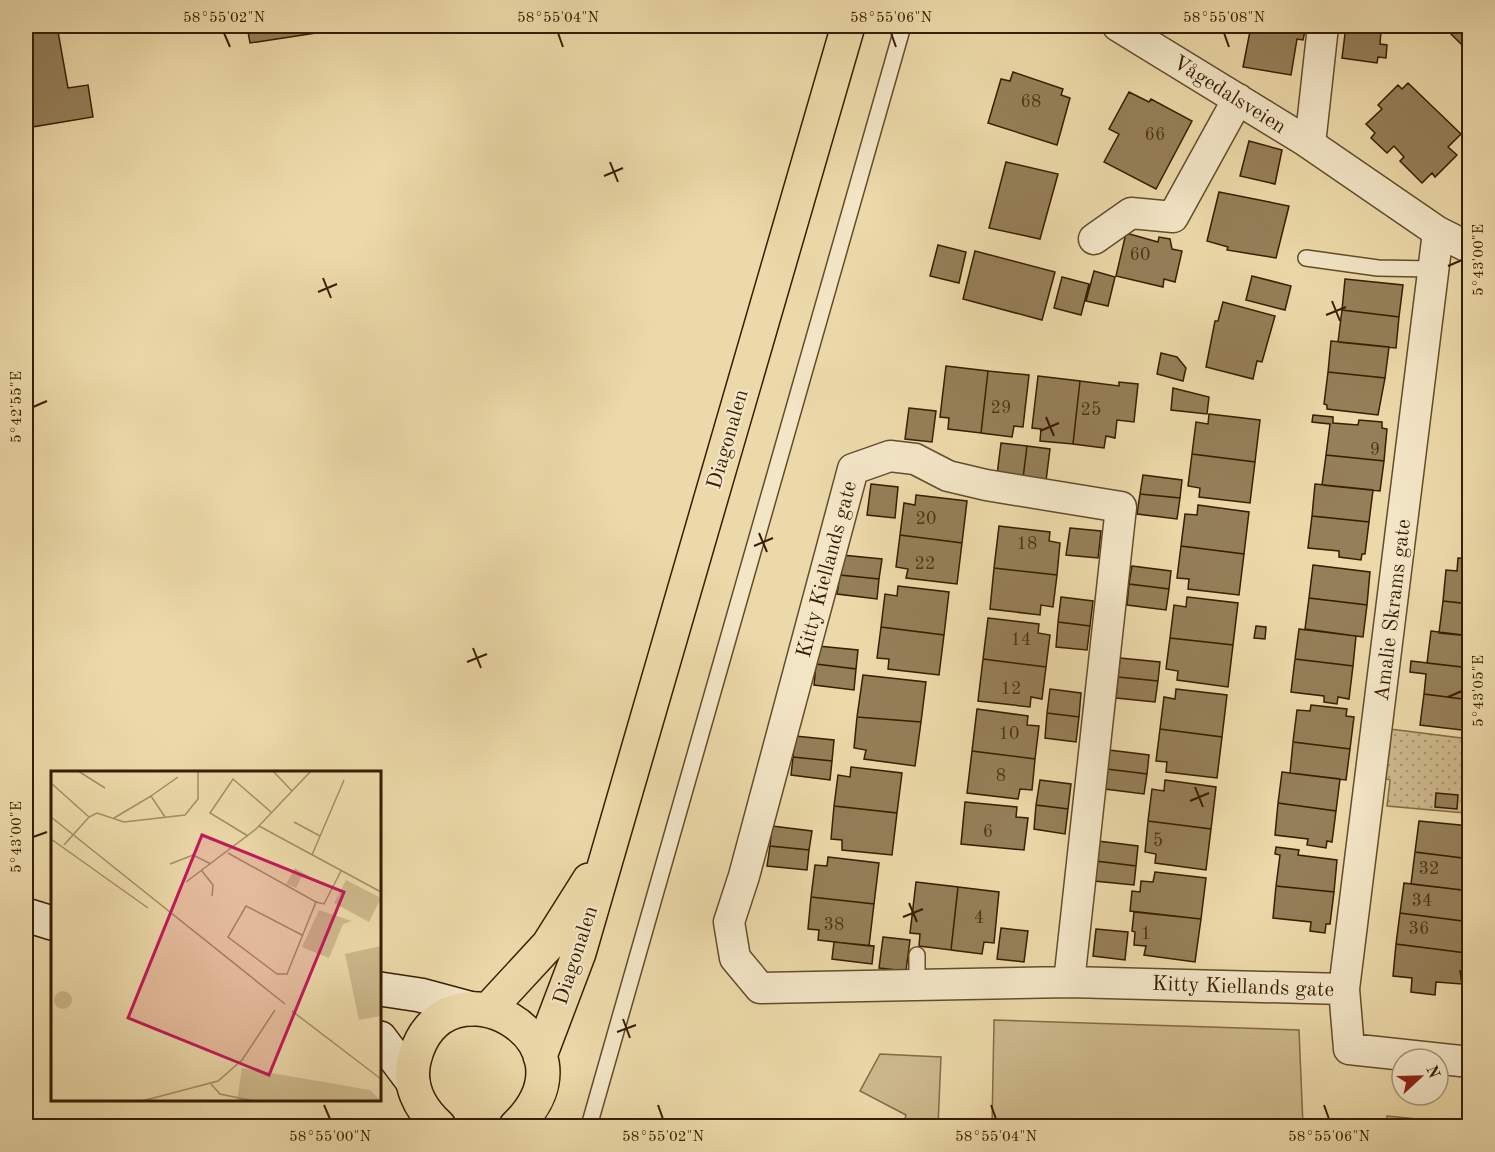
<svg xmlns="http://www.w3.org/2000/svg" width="1495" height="1152" viewBox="0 0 1495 1152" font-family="'Old Standard TT',serif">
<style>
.grass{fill:url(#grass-dots);stroke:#826b46;stroke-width:1.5}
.pitch{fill:#cdb98c;stroke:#826b46;stroke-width:1.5}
.building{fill:#957f58;stroke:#371d00;stroke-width:1.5}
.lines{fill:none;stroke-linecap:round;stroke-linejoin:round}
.service-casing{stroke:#644c2a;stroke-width:18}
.minor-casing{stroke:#644c2a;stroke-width:33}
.secondary-casing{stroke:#371d00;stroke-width:36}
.primary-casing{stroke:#371d00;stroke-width:36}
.service{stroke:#f3e6c7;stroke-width:15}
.minor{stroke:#f3e6c7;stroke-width:30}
.secondary{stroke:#f3e6c7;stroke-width:33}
.primary{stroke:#ecd9a9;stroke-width:33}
.ticks{fill:none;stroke:#371d00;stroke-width:2}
.labels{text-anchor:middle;stroke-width:4.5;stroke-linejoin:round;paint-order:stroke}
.number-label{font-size:18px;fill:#4e3616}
.street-label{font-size:21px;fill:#371d00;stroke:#f3e6c7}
.inset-road{fill:none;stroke:#a48e65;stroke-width:1.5}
.view{fill:#c2185b;fill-opacity:0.15;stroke:#c2185b;stroke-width:3}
.inset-edge{fill:none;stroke:#371d00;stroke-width:3}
.neatline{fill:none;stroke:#371d00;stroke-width:2}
.ticks-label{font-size:15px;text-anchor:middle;fill:#371d00}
</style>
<defs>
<pattern id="grass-dots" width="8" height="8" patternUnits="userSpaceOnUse" patternTransform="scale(1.5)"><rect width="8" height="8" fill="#cdb98c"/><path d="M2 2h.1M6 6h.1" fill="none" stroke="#a79670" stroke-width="1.8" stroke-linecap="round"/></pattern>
</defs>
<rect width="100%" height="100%" fill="#ecd9a9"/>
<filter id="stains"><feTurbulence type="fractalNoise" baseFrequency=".00333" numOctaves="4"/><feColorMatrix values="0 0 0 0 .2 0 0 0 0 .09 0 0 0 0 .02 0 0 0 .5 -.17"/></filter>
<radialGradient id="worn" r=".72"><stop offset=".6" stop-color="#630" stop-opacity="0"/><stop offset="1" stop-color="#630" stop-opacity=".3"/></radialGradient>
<!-- grass -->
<path class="grass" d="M 1390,729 L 1469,739 L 1469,816 L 1465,813 L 1387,806 L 1390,780 L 1384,778 Z"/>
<!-- pitch -->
<path class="pitch" d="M 994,1020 L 1299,1030 L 1303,1126 L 992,1126 Z
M 880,1054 L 941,1057 L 938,1126 L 903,1126 L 906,1115 L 860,1091 Z
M 1387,1116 L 1469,1124 L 1469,1126 L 1386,1126 Z"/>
<!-- building -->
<path class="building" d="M 26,26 L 57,26 L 68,88 L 88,85 L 93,117 L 26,128 Z
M 247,26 L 362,26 L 250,43 Z
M 1251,26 L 1306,26 L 1303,40 L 1297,39 L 1291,75 L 1243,67 Z
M 1346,26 L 1381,30 L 1380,44 L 1387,45 L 1386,58 L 1378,57 L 1377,63 L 1342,58 Z
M 1443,26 L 1470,26 L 1470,53 Z
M 1013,72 L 1063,89 L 1061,95 L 1070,98 L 1057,145 L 988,123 L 1001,79 L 1010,81 Z
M 1408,83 L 1461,134 L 1448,147 L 1457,155 L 1435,177 L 1432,173 L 1422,183 L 1400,161 L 1404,157 L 1394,146 L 1387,153 L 1371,138 L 1375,133 L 1366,124 L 1382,109 L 1378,105 L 1398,85 L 1402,89 Z
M 1129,92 L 1149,102 L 1151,99 L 1192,121 L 1156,189 L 1104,162 L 1119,134 L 1109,129 Z
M 1249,141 L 1282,150 L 1275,184 L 1240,176 Z
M 1006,162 L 1058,174 L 1040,239 L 989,228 Z
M 1219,192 L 1289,206 L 1276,258 L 1227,250 L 1228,247 L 1207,241 Z
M 1126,233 L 1158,242 L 1159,237 L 1170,239 L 1172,249 L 1182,251 L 1175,282 L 1164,279 L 1163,287 L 1116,276 Z
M 938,245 L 966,252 L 959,283 L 930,276 Z
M 975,251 L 1055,272 L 1042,320 L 963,299 Z
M 1094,271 L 1115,277 L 1108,306 L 1086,301 Z
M 1252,276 L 1291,286 L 1285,310 L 1246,300 Z
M 1062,277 L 1089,284 L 1081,315 L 1054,308 Z
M 1345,279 L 1403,285 L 1399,317 L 1342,310 Z
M 1223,302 L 1275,316 L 1262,362 L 1257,361 L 1253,379 L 1206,367 L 1215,321 L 1218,321 Z
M 1342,310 L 1399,317 L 1396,348 L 1338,342 Z
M 1331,341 L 1389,347 L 1385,378 L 1328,372 Z
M 1161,353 L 1177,357 L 1186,368 L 1183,381 L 1157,374 Z
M 946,366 L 988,371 L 981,433 L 948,429 L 949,418 L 940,417 Z
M 988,371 L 1029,375 L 1023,427 L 1014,426 L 1012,437 L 981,433 Z
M 1328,372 L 1385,378 L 1378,415 L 1327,409 L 1327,405 L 1324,404 Z
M 1038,376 L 1080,381 L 1073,444 L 1040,441 L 1041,429 L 1032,428 Z
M 1080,381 L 1119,386 L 1119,382 L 1138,384 L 1134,422 L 1117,420 L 1115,438 L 1106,436 L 1104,448 L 1073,444 Z
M 1173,388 L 1209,397 L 1207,414 L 1171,410 Z
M 909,408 L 936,411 L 932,442 L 905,439 Z
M 1209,414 L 1260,420 L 1255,462 L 1192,454 L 1196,422 L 1208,424 Z
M 1313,415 L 1333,417 L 1333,423 L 1358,425 L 1359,420 L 1382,422 L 1382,428 L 1387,429 L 1384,461 L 1326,455 L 1330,424 L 1312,422 Z
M 1001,443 L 1027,446 L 1023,478 L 997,475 Z
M 1027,446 L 1050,449 L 1046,481 L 1023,478 Z
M 1192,454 L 1255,462 L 1250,503 L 1199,497 L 1200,488 L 1188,486 Z
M 1326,455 L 1384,461 L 1380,491 L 1322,485 Z
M 1143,475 L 1182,480 L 1180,498 L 1140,494 Z
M 871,484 L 898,487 L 895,518 L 867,515 Z
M 1315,484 L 1373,490 L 1369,522 L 1312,516 Z
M 1140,494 L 1180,498 L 1177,519 L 1137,514 Z
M 916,495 L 967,501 L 962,543 L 900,535 L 904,503 L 915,505 Z
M 1198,505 L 1249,512 L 1244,554 L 1181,546 L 1185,514 L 1197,515 Z
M 1312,516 L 1369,522 L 1365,554 L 1362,554 L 1361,560 L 1339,557 L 1339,551 L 1308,548 Z
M 999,526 L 1050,532 L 1049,541 L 1060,543 L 1057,575 L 994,568 Z
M 1070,528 L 1101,531 L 1098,558 L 1066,555 Z
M 900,535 L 962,543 L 957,584 L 906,578 L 908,569 L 896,567 Z
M 1181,546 L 1244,554 L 1239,595 L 1188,589 L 1189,579 L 1177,578 Z
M 842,555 L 882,559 L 879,579 L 840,575 Z
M 1458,558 L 1470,559 L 1470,604 L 1443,601 L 1446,570 L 1457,571 Z
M 1313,565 L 1370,572 L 1367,605 L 1309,598 Z
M 1132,566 L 1171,571 L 1169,589 L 1129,584 Z
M 994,568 L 1057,575 L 1053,607 L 1041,605 L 1040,615 L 990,609 Z
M 840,575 L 879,579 L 877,599 L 837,594 Z
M 1129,584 L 1169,589 L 1166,610 L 1127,605 Z
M 898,586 L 949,592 L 944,635 L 881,627 L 885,594 L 897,596 Z
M 1061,597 L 1093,601 L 1090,626 L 1058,622 Z
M 1187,597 L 1238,603 L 1233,645 L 1170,638 L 1174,605 L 1186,607 Z
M 1309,598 L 1367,605 L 1363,637 L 1305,629 Z
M 1443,601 L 1470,604 L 1470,636 L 1439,633 Z
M 988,618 L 1039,624 L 1038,633 L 1050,635 L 1046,667 L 983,659 Z
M 1058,622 L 1090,626 L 1087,650 L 1056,647 Z
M 1256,626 L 1266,627 L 1265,639 L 1254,638 Z
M 881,627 L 944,635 L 939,675 L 888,669 L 889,659 L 877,658 Z
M 1299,629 L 1356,636 L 1353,666 L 1295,659 Z
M 1431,631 L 1470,636 L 1470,668 L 1427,663 Z
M 1170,638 L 1233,645 L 1228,687 L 1177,680 L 1178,671 L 1166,669 Z
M 818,646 L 858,650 L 856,669 L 816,664 Z
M 1120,658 L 1160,662 L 1158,681 L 1118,677 Z
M 983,659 L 1046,667 L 1042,699 L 1031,697 L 1030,707 L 978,701 Z
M 1295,659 L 1353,666 L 1349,699 L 1338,697 L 1337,704 L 1324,702 L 1324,696 L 1291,692 Z
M 1411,661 L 1470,668 L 1470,700 L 1424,694 L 1426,674 L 1410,672 Z
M 816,664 L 856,669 L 854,690 L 814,685 Z
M 863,675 L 926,682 L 921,722 L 857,717 Z
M 1118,677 L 1158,681 L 1155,702 L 1116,698 Z
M 1050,689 L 1081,693 L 1079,717 L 1047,713 Z
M 1176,689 L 1227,695 L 1222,737 L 1160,729 L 1164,697 L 1175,699 Z
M 1424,694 L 1470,700 L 1470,731 L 1420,725 Z
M 1311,705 L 1347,709 L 1346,716 L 1354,717 L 1350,749 L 1293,742 L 1297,710 L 1310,711 Z
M 977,709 L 1028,716 L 1027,725 L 1039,726 L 1035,759 L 972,751 Z
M 1047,713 L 1079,717 L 1076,742 L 1045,738 Z
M 857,717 L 921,722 L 915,766 L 864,759 L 866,750 L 854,748 Z
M 1160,729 L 1222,737 L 1217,778 L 1166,772 L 1167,762 L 1156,761 Z
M 795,736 L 834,740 L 832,761 L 793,757 Z
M 1293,742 L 1350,749 L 1346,780 L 1290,773 Z
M 1109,750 L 1149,755 L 1147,774 L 1107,769 Z
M 972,751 L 1035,759 L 1032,790 L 1020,789 L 1018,799 L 967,793 Z
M 793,757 L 832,761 L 830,780 L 791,775 Z
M 851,767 L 902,773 L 897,813 L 834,806 L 838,775 L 850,777 Z
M 1107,769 L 1147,774 L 1144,794 L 1105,789 Z
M 1282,772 L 1340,779 L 1336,811 L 1278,803 Z
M 1040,780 L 1071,784 L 1068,809 L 1036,805 Z
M 1165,780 L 1216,787 L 1211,829 L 1148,821 L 1152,789 L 1164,791 Z
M 1436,793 L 1458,795 L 1457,809 L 1435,807 Z
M 965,802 L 1017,807 L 1016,817 L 1028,818 L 1024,850 L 961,844 Z
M 1278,803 L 1336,811 L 1332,842 L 1327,841 L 1326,848 L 1307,845 L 1308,839 L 1275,835 Z
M 1036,805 L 1068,809 L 1065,834 L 1034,829 Z
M 834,806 L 897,813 L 892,855 L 842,850 L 842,840 L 831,839 Z
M 1148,821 L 1211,829 L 1206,870 L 1155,863 L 1156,854 L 1145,852 Z
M 1419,821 L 1470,826 L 1470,859 L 1415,852 Z
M 772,826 L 812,831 L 809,850 L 770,846 Z
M 1098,841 L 1138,846 L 1136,866 L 1096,861 Z
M 770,846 L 809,850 L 807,870 L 767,866 Z
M 1276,847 L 1299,850 L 1298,855 L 1337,860 L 1334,892 L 1276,886 L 1280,855 L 1275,854 Z
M 1415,852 L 1470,859 L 1470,891 L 1411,884 Z
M 828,857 L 879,863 L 874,904 L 811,897 L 815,865 L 827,866 Z
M 1096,861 L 1136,866 L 1134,885 L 1094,881 Z
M 1155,872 L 1206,878 L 1201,919 L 1130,911 L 1132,891 L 1140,892 L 1141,881 L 1153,882 Z
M 916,882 L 958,887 L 951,950 L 919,946 L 920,934 L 910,933 Z
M 1404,883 L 1470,891 L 1470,922 L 1400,913 Z
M 1276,886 L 1334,892 L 1330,924 L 1326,924 L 1325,933 L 1310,931 L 1311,922 L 1273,918 Z
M 958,887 L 999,892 L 994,943 L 984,942 L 982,954 L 951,950 Z
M 811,897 L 874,904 L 869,946 L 818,940 L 819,930 L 808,929 Z
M 1134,912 L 1201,919 L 1195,962 L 1144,955 L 1146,946 L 1134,945 L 1135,932 L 1132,931 Z
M 1400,913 L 1470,922 L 1466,953 L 1396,944 Z
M 1001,928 L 1028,931 L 1024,962 L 997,959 Z
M 1096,929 L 1128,932 L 1125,960 L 1093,956 Z
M 883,937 L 910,940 L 906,971 L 879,968 Z
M 834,942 L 874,946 L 872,964 L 832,959 Z
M 1396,944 L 1466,953 L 1466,957 L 1462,956 L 1464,972 L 1460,971 L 1462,984 L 1436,982 L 1435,995 L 1411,992 L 1412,978 L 1393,976 Z"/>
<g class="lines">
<defs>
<path id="service" d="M 1306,258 L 1378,268 L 1433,269
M 917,955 L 917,984
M 589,1126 L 903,26"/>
<path id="minor" d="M 1118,26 L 1304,140 L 1438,232 L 1470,248
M 1310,144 L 1323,26
M 1094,239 L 1131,213 L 1173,217 L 1238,99
M 1069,982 L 1121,507 L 986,485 L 948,476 L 915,459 L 890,456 L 853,469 L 744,876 L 729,922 L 735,958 L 760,988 L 1069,982 L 1344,989 L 1349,1049 L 1470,1062
M 1344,989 L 1438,232"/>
<path id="secondary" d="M 26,915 L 52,923
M 380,989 L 420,995 L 472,1009
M 380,1038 L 413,1082"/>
<path id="primary" d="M 488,1010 L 548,945 L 589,880
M 540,1056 L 579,953 L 848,26
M 439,1126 C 419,1108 407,1084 415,1057 C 444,952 606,1039 516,1126"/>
</defs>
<!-- service casing -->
<use href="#service" class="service-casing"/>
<!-- minor casing -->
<use href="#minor" class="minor-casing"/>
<!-- secondary casing -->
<use href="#secondary" class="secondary-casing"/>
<!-- primary casing -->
<use href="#primary" class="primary-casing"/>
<!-- service -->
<use href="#service" class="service"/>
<!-- minor -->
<use href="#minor" class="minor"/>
<!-- secondary -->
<use href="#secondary" class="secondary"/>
<!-- primary -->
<use href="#primary" class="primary"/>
</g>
<!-- ticks -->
<path class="ticks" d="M 224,33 L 230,47M 558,33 L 563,47M 891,33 L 896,47M 1224,33 L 1229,47M 610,162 L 618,182M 604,176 L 623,168M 1448,266 L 1462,260M 323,278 L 331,298M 318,292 L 337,284M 1332,301 L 1340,321M 1326,315 L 1346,307M 33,407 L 47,401M 1046,417 L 1054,436M 1040,431 L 1059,423M 759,533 L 767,552M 754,546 L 773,538M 473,648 L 481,668M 467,662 L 487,654M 1448,697 L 1462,691M 1195,787 L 1203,807M 1190,801 L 1209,793M 33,837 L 47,832M 909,903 L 917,922M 903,917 L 923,909M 623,1019 L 630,1038M 617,1032 L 636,1025M 324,1105 L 330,1119M 658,1105 L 663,1119M 991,1105 L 996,1119M 1324,1105 L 1329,1119"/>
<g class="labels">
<!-- number labels -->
<g class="number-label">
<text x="1031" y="107">68</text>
<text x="1155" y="140">66</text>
<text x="1140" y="260">60</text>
<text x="1001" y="413">29</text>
<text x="1091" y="415">25</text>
<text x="1375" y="455">9</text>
<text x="926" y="524">20</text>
<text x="1027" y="549">18</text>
<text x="925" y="569">22</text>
<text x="1021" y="645">14</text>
<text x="1011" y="694">12</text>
<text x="1009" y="739">10</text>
<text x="1001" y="781">8</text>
<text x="988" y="837">6</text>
<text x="1158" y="846">5</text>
<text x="1429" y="874">32</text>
<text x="1422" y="906">34</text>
<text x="979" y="923">4</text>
<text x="834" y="930">38</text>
<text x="1419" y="934">36</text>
<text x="1146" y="939">1</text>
</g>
<!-- street labels -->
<g class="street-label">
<text transform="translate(1230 94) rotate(32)" y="7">Vågedalsveien</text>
<text transform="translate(727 439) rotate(-74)" y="7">Diagonalen</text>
<text transform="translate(826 569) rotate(-75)" y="7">Kitty Kiellands gate</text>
<text transform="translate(1392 610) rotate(-83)" y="7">Amalie Skrams gate</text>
<text transform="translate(575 955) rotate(-72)" y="7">Diagonalen</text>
<text transform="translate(1243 986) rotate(2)" y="7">Kitty Kiellands gate</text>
</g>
</g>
<!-- overview -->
<g transform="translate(51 771)">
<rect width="330" height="330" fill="#ecd9a9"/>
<path d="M 244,97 L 258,105 L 250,107 L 245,117 L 235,113 ZM 191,297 L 319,319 L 330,330 L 186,330 Z" fill="#cdb98c"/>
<path d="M3 229a9 9 0 1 1 18 0a9 9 0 1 1-18 0Z" fill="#cdb98c"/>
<path d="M 295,109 L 330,127 L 318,151 L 283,132 ZM 268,139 L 301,150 L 292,153 L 278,187 L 251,176 ZM 330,175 L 330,245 L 308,249 L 294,183 Z" fill="#cdb98c"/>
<path class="inset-road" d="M 27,0 L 54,17M 222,0 L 241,20M 0,12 L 38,46M 100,25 L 127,6M 0,46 L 234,233M 63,47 L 100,25 L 114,46M 243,51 L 269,65M 208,55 L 330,121M 197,65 L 159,42 L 182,8 L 220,41M 0,68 L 97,137M 13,74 L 38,46 L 46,42 L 73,51 L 134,44 L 147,28 L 147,0M 177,82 L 265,131M 261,84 L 293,9M 119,93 L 142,84 L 160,93M 151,100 L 162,114 L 161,125M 135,111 L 205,58 L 260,0M 251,164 L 195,135 L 177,166 L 226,203 L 236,203 L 265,131 L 273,133 L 290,100M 241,240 L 330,308M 160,313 L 169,323 L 203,330M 91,330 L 167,310 L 191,289 L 224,239"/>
<path class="view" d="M 151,64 L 293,121 L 218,304 L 77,247 Z"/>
<rect width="330" height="330" class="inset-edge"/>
</g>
<!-- margin -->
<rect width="1495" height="1152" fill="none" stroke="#ecd9a9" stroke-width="66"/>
<!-- north arrow -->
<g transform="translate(1420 1077) rotate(68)"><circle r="28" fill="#f3e6c7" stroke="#a89677" stroke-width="1.5"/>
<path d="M0-4.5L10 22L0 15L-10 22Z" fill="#8f2418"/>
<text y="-9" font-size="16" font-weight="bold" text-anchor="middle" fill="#371d00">N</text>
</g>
<rect x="33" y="33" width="1429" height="1086" class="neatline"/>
<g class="ticks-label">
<text x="224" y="22">58°55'02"N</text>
<text x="558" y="22">58°55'04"N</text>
<text x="891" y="22">58°55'06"N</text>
<text x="1224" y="22">58°55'08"N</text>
<text transform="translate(1478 260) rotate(-90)" y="5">5°43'00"E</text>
<text transform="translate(16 407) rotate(-90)" y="5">5°42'55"E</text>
<text transform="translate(1478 691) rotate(-90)" y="5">5°43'05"E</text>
<text transform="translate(16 837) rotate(-90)" y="5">5°43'00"E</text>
<text x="330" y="1141">58°55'00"N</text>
<text x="663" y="1141">58°55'02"N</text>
<text x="996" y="1141">58°55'04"N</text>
<text x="1329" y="1141">58°55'06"N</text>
</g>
<rect width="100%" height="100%" filter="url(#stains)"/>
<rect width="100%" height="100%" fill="url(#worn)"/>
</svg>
